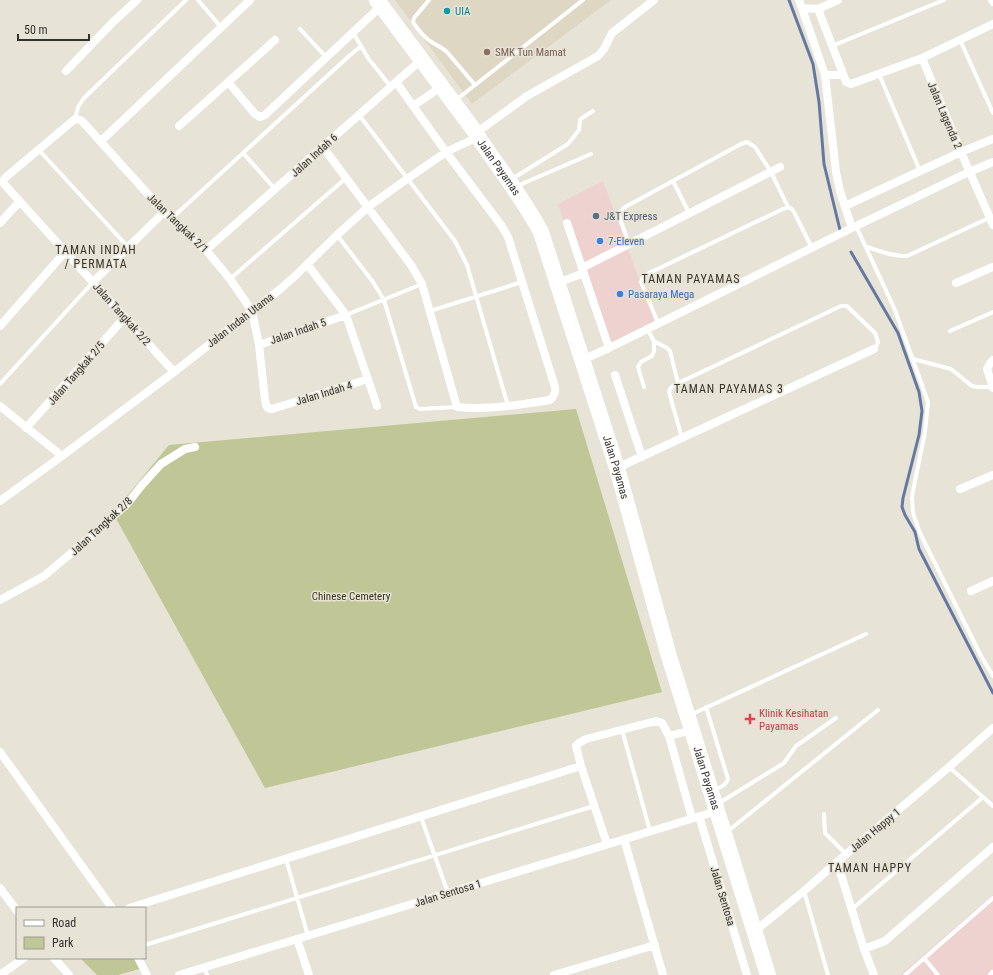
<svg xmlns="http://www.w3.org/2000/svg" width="993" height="975" viewBox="0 0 993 975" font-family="'Roboto Condensed',sans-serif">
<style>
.commercial{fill:#edd2cf}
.built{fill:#ded7c3}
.green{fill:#c0c695}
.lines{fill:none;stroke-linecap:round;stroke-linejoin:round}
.stream{stroke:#6479a2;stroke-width:3}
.lane{stroke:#fff;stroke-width:4}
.street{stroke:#fff;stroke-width:8}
.highway{stroke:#fff;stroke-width:16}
.culture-dot{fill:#0f9aa8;stroke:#e7e3d6;stroke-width:1.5}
.education-dot{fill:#8d6e63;stroke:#e7e3d6;stroke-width:1.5}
.service-dot{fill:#5c6f8a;stroke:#e7e3d6;stroke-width:1.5}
.shop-dot{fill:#3f7fe0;stroke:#e7e3d6;stroke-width:1.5}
.health-dot{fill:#e0444e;stroke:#e7e3d6;stroke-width:1.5}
.labels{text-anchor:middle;stroke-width:3;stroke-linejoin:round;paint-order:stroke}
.culture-label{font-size:11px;fill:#0d838f;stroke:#e7e3d6;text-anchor:start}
.education-label{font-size:11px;fill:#785e54;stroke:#e7e3d6;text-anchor:start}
.street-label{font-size:11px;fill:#33322d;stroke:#e7e3d6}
.service-label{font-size:11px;fill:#4e5e75;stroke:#e7e3d6;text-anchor:start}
.shop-label{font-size:11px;fill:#366cbe;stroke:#e7e3d6;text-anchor:start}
.park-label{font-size:11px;fill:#333616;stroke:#e7e3d6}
.health-label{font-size:11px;fill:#be3a42;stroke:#e7e3d6;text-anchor:start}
.neighbourhood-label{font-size:12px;letter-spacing:1px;fill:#38342a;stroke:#e7e3d6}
</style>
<rect width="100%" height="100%" fill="#e7e3d6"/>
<!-- commercial -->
<path class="commercial" d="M 603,181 L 655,322 L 604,346 L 558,204 Z
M 993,895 L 993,975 L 900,975 Z"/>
<!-- built -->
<path class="built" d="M 395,0 L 611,0 L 472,104 Z"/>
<!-- green -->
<path class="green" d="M 576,409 L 662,692 L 265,788 L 113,513 L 169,445 Z
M 80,958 L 138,958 L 143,968 L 118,975 L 97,975 Z"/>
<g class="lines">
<!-- stream -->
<path class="stream" d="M 789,0 L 813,64 L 819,102 L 824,164 L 840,230
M 851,252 L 898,333 L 919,392 L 922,411 L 919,435 L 903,498 L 902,507 L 905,515 L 915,532 L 919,549 L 993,693"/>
<!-- lane -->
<path class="lane" d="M 198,0 L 221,27
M 429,0 L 414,18 L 413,22 C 418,30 425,38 433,43 C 438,46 443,48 447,52 L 475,85
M 300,29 L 326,57
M 353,33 L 361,46
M 960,40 L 993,113
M 832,46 L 944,0
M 879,74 L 920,171
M 456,100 L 583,0
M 359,115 L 455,241 L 467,265 L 508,406
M 75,119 L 78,107 L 84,98 L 186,0
M 38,149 L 128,247
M 243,153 L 275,189
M 512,179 L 568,144 L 579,130 L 580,120 L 582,118 L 593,111
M 673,181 L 689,213
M 517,186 L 591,154
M 171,219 L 349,56 L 361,46 L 368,58 L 391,87
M 856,226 L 895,310 L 928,402 L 925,432 L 913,491 L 912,498 L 913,513 L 920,533 L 981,656 L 993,676
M 337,235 L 373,282 L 384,300 L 416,407 L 420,409 L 457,407
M 629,244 L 619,216 L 620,212 L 625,207 L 741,144 L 747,142 L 755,147 L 771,172 L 788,207
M 867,247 C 879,251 894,257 907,256 L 991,217
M 230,279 L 346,178
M 430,311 L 522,282
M 346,315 L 422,284
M 658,323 L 641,282 L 642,279 L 645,275 L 783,209 C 789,207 791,207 794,212 L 812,248
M 950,331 L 993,312
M 654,341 L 667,348 L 670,351 L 678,383
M 913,359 L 951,369 L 972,386 L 977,387 L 992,387
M 0,384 L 93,282
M 644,387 L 638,367 L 641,362 L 652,356 L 654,351 L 654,341 L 647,329
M 682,438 L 669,392 L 670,389 L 674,385 L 841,306 L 847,306 L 849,308 L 875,333 L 878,342 L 876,347 L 874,349
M 706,707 L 728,779 C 726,786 720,787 714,790
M 690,715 L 866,634
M 622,730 L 650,831
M 949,767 L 993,806
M 719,803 L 784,763 L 796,746 L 836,718
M 824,814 L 825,833 L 846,854
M 421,817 L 448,893
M 728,831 L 878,710
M 286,859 L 308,936
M 804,891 L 828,975
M 852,909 L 983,797
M 145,945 L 594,806
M 924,958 L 938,975
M 204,967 L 207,975
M 905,975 L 993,898"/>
<!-- street -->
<path class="street" d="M 799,0 L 813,40 L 825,75 L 836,172 L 840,191 L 852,228
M 992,0 L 993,2
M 803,8 L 818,9 L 838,0
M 818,9 L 845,79 L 846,82 L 851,84 L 922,58 L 993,24
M 922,58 L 961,152 L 993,225
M 66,71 L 113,22 L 137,0
M 825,75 L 843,75
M 228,82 L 255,114 L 260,117 L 265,115 L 381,6
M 413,106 L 441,87
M 179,126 L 275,40
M 476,133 L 527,96 L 598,56 L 604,49 L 612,33 L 654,0
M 101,141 L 250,0
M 323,147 L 346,178 L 411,265 L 422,284 L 457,407 C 489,410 519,405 550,400 C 554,396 556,392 555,387 L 508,237 L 501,225 L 446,152 L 396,82
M 845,206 L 961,152 L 993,139
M 0,223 L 19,202
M 567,223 L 609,348
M 206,250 L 421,60
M 307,264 L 346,315 L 377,406
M 582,268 L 780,167
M 93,282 L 164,212
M 557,283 L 584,273
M 956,283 L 993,267
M 0,326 L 65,252
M 259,345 L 346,315
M 582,360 L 609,348 L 856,226 L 969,172 L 993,162
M 993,360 L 990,363 L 987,369 L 993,388
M 174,372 L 4,184 L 3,181 L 6,177 L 75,119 L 80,120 L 82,121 L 164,212 L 206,250 L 230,279 L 252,311 L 259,345 L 265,400 L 266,405 L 268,408 L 272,409 L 368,379
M 615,375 L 642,457
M 0,406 L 62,456
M 26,428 L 125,317
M 617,468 L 874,349
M 960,489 L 993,475
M 0,501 L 62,456 L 174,372 L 278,291 L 294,277 L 337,235 L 368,207 L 407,179 L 446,152 L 478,137
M 971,591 L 993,581
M 0,600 L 44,576 L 95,533 L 127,504 L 142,485 L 161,464 L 185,449 L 195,447
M 0,752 L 112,908
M 699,816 L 747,975
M 692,818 L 669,736 L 692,730
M 624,839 L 663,975
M 607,844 L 581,766 L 576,746 L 579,743 L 586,739 L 656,721 L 662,723 L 669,736
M 837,862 L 864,949 L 874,975
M 0,888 L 17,911
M 129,908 L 581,766
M 755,931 L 804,891 L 837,862 L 949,767 L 993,728
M 297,939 L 309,975
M 864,949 L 885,941 L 993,847
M 54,958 L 69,975
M 138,958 L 147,975
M 0,975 L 24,958
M 179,975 L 717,811
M 554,975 L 655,945
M 992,975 L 993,974"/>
<!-- highway -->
<path class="highway" id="s1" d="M 377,0 L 476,133 L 478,137 C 499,168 523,198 541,232 L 617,468 L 668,653 L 768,975"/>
</g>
<!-- markers -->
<circle class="culture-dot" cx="447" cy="11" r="4"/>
<circle class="education-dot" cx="487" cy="52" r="4"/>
<circle class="service-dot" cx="596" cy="216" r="4"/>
<g class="shop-dot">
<circle cx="600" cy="241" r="4"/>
<circle cx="620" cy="294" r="4"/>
</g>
<path class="health-dot" d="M748 713h4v4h4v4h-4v4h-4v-4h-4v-4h4z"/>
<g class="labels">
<!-- culture labels -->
<g class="culture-label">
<text x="455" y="15">UIA</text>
</g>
<!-- education labels -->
<g class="education-label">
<text x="495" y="56">SMK Tun Mamat</text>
</g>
<!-- street labels -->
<g class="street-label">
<text transform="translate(945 115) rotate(67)" y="4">Jalan Lagenda 2</text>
<text transform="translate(314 155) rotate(-42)" y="4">Jalan Indah 6</text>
<text dy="4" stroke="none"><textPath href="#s1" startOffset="207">Jalan Payamas</textPath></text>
<text transform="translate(178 223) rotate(44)" y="4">Jalan Tangkak 2/1</text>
<text transform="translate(122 314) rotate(48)" y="4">Jalan Tangkak 2/2</text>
<text transform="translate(240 320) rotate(-38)" y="4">Jalan Indah Utama</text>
<text transform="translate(298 331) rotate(-19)" y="4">Jalan Indah 5</text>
<text transform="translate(76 373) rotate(-49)" y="4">Jalan Tangkak 2/5</text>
<text transform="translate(324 393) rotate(-17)" y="4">Jalan Indah 4</text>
<text dy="4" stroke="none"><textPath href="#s1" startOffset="531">Jalan Payamas</textPath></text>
<text transform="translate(101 526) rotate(-43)" y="4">Jalan Tangkak 2/8</text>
<text dy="4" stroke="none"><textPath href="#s1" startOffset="855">Jalan Payamas</textPath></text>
<text transform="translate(875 830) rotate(-40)" y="4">Jalan Happy 1</text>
<text transform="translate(448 893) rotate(-17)" y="4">Jalan Sentosa 1</text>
<text transform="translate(723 896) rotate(73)" y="4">Jalan Sentosa</text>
</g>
<!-- service labels -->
<g class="service-label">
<text x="604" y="220">J&amp;T Express</text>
</g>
<!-- shop labels -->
<g class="shop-label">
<text x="608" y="245">7-Eleven</text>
<text x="628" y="298">Pasaraya Mega</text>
</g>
<!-- park labels -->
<g class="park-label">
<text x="351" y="600">Chinese Cemetery</text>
</g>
<!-- health labels -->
<g class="health-label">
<text x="759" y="717">Klinik Kesihatan<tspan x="759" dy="13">Payamas</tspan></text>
</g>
<!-- neighbourhood labels -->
<g class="neighbourhood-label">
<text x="96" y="254">TAMAN INDAH<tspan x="96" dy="14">/ PERMATA</tspan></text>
<text x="691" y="283">TAMAN PAYAMAS</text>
<text x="729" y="393">TAMAN PAYAMAS 3</text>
<text x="870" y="872">TAMAN HAPPY</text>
</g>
</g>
<!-- legend -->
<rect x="16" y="907" width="130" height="52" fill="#e7e3d6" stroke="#9f9c92"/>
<rect x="24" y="920" width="20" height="6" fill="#ffffff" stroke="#9f9c92"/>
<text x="52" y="927" font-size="12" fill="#33322d">Road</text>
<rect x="24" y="937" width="20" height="12" fill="#c0c695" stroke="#9f9c92"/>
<text x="52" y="947" font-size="12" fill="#33322d">Park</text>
<!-- scale -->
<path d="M18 34v6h71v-6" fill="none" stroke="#33322d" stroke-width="2"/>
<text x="24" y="34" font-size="12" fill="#33322d" stroke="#e7e3d6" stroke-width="3" paint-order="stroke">50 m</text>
</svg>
